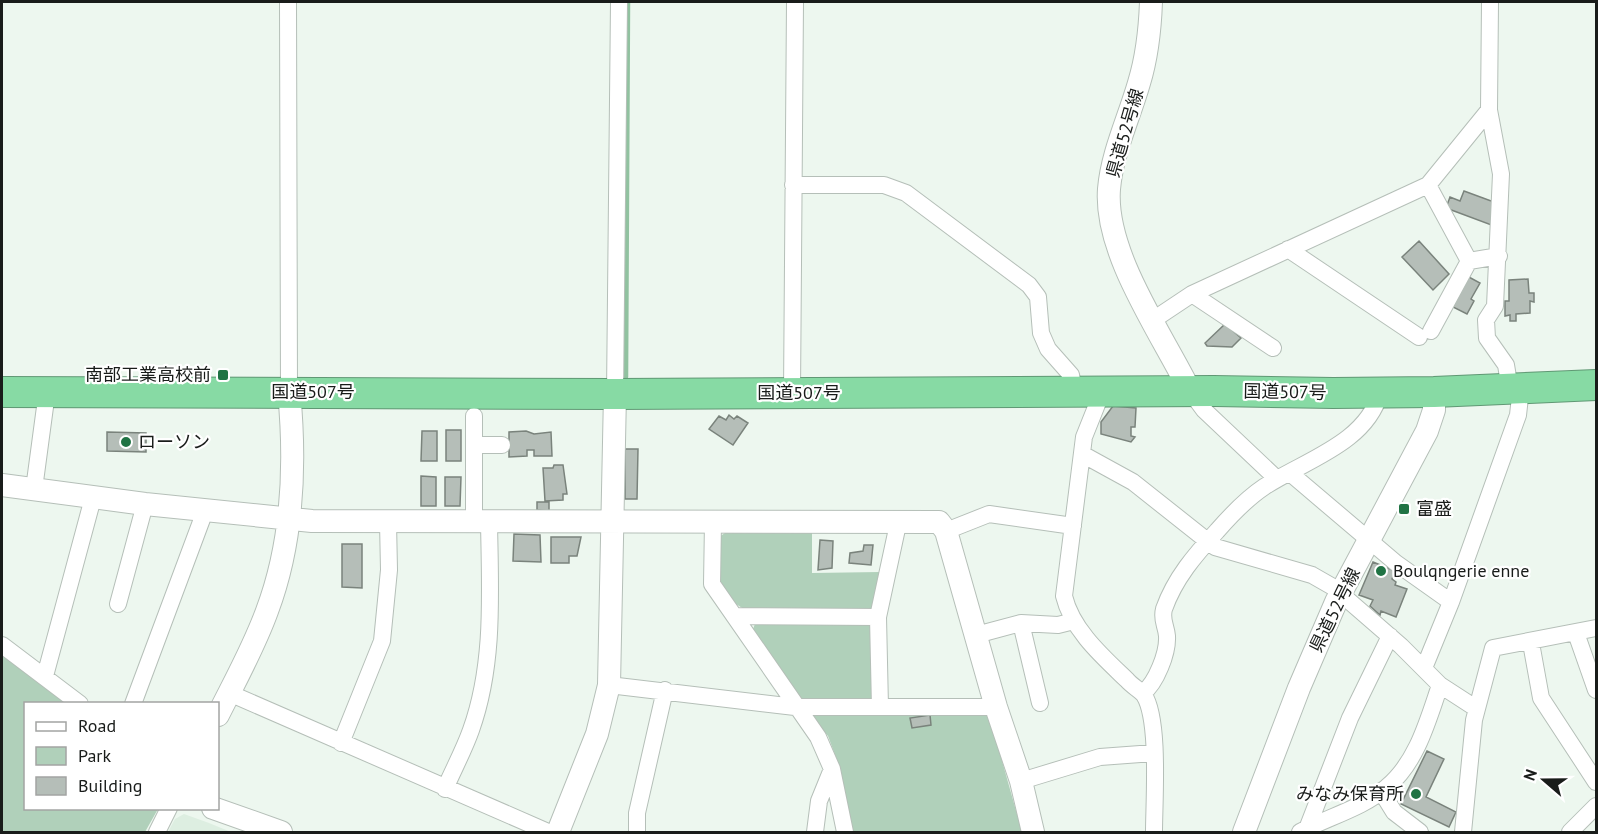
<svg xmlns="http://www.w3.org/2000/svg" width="1598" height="834" viewBox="0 0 1598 834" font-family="'PT Sans','Noto Sans JP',sans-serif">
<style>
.built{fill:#ddeee1}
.green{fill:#b0d0ba}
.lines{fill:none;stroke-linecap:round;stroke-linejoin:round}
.stream{stroke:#91c2a0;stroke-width:4.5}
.building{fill:#b5beb8;stroke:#7a837c;stroke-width:1.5}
.street-casing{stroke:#b5bfb8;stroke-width:18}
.secondary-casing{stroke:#b5bfb8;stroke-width:24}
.highway-casing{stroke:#609874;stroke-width:32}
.street{stroke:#fff;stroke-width:16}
.secondary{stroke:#fff;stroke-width:22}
.highway{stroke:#87daa4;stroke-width:30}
.poi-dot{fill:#207344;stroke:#fff;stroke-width:2}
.labels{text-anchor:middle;stroke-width:4.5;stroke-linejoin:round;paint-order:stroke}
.street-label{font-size:18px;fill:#191c1a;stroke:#fff}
.poi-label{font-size:18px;fill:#191c1a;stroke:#fff;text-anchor:start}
</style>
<rect width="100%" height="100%" fill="#edf7ef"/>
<!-- built -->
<path class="built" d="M 184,814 L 209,823 L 231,832 L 168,832 L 175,819 Z"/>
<!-- green -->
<path class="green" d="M 725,533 L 812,533 L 812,573 L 880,572 L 873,606 L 868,611 L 747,610 C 713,595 720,569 719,537 Z
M 756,621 L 869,623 L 873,626 L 874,697 L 870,702 L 797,699 L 752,632 Z
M 2,652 L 69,703 L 26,704 L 26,808 L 158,809 L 145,832 L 2,832 Z
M 984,713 L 990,718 L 1022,832 L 852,832 L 840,768 L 828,736 L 808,714 Z"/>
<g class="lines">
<!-- stream -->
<path class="stream" d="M 626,377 L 628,2"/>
</g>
<!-- building -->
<path class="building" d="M 1464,191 L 1494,202 L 1494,226 L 1446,208 L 1450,197 L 1460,201 Z
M 1419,241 L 1449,274 L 1433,290 L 1402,257 Z
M 1467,276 L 1480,283 L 1471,299 L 1474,301 L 1467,314 L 1451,306 Z
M 1528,279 L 1529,293 L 1534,293 L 1534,302 L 1530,301 L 1530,313 L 1516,314 L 1516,321 L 1510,321 L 1510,315 L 1505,316 L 1505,301 L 1509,301 L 1509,280 Z
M 1225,324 L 1241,338 L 1232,347 L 1207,346 L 1205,343 Z
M 1113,406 L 1136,408 L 1135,427 L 1131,427 L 1131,436 L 1135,437 L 1131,442 L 1101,434 L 1101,422 Z
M 729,415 L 734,419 L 737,416 L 748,423 L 733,445 L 709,429 L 719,416 L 726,420 Z
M 446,430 L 461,430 L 461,461 L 446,461 Z
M 422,431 L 437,431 L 437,461 L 421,461 Z
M 526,431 L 534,434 L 551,432 L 552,456 L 534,456 L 534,450 L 527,450 L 527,456 L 509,457 L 509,432 Z
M 107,432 L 146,433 L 146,452 L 107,451 Z
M 625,449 L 638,449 L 637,499 L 625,499 Z
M 554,465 L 563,465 L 567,494 L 563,494 L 563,500 L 545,501 L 543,468 L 553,468 Z
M 421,476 L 436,477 L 436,506 L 421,506 Z
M 445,477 L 461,477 L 460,506 L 445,506 Z
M 537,502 L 549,502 L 549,511 L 537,510 Z
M 514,534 L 540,535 L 541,562 L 513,561 Z
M 551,537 L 581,537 L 577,556 L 569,556 L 569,563 L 551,563 Z
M 820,540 L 833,541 L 832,568 L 818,570 Z
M 342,544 L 362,544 L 362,588 L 342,587 Z
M 864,545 L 873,545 L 871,565 L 849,563 L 850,553 L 863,551 Z
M 1373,562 L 1395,571 L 1392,579 L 1396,582 L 1395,585 L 1407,589 L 1396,617 L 1381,611 L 1380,615 L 1370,606 L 1373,600 L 1359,595 Z
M 930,715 L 931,725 L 912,728 L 910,718 Z
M 1427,751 L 1444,759 L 1426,797 L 1456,812 L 1449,827 L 1401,804 Z"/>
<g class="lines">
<defs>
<path id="street" d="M 288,2 L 289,392
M 1490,2 L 1489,110 L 1501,174 L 1495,306 L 1486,320 L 1487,338 L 1506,365 L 1510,389
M 793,185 L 884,185 L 906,193 L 1029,285 L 1038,297 L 1041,333 L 1048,349 L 1071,375 L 1075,392
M 1428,185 L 1469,261
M 1288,249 L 1419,337
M 1469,261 L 1499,256
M 1192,294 L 1273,348
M 1153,320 L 1192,294 L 1428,185 L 1489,110
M 1431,331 L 1469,261
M 1190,391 L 1204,410 L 1277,479
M 1102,392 L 1084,437 L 1064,596 C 1072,630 1103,657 1127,680 C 1132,686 1140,690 1144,695 C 1160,720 1154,801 1154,832
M 792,393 L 795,2
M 615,394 L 619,2
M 474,445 L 502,445
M 1082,454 L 1133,482 L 1215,547 L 1312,575 L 1333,587 L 1401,646 L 1440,685 L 1477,709
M 1290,473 L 1396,563 L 1451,602
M 34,489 L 47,392
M 474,521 L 474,416
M 713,522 L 712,584 L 818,737 L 832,769 L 845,832
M 946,531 L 989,514 L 1073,526
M 118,604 L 145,504
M 734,616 L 878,617
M 1021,623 L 1040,703
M 1576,633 L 1596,690
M 976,635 L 1021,623 L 1058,625 L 1074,621
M 1531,643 L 1541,698 L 1596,782
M 2,645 L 80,704
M 1424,668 L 1451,602 L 1518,415 L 1521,388
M 45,676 L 93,498
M 609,685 L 795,707 L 996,707
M 229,693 L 548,832
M 1143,693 C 1156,683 1168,653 1167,636 C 1166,625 1161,620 1164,609 C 1175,578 1195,555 1217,531 C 1231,515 1246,499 1264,487 C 1303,461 1366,444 1380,393
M 133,704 L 205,511
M 880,707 L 878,617 L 898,524
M 341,743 L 382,641 L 389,570 L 388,522
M 1021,781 L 1100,757 L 1154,753
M 445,789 C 453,770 464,750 471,730 C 495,663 490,591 489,521
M 1381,791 L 1394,812 L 1420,832
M 1307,829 L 1350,718 L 1390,636
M 157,832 L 169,808
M 637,832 L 637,813 L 665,690
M 815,832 L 819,801 L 832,769
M 1300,832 C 1328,817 1363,808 1387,787 C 1417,762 1428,720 1440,685
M 1463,832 L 1474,720 L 1493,648 L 1596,628
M 1570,832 L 1596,806"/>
<path id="secondary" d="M 1151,2 C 1150,29 1147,57 1139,83 C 1129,118 1112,153 1109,189 C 1104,253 1162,334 1190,391
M 2,485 L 145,504 L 312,521 L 939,522 L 946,531 L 996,707 L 1021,781 L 1033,832
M 218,715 C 235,681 254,647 267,611 C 293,542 296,465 289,392
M 213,808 L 281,832
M 558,832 L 597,734 L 609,685 L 615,394
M 1244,832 L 1299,688 L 1336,602 L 1427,431 L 1434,410 L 1434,392"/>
<path id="highway" d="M 2,392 L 615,394 L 1214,391 L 1333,393 L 1434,392 L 1596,385"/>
</defs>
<!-- street casing -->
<use href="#street" class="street-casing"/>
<!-- secondary casing -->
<use href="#secondary" class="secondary-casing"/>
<!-- highway casing -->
<use href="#highway" class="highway-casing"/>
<!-- street -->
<use href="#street" class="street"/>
<!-- secondary -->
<use href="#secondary" class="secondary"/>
<!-- highway -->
<use href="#highway" class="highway"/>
</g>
<!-- markers -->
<g class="poi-dot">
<rect x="217" y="369" width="12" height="12" rx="3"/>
<circle cx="126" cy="442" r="6"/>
<rect x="1398" y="503" width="12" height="12" rx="3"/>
<circle cx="1381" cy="571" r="6"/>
<circle cx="1416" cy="794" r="6"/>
</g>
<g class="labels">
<!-- street labels -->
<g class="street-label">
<text transform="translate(1125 133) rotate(-74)" y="6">県道52号線</text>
<text x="313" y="398">国道507号</text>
<text transform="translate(1285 392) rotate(1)" y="6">国道507号</text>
<text x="799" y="399">国道507号</text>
<text transform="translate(1335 610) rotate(-64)" y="6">県道52号線</text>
</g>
<!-- poi labels -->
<g class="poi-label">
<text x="211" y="381" text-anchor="end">南部工業高校前</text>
<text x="138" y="448">ローソン</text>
<text x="1416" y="515">富盛</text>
<text x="1393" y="577">Boulqngerie enne</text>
<text x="1404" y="800" text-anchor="end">みなみ保育所</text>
</g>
</g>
<!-- border -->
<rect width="1598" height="834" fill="none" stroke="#191c1a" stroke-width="6"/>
<!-- legend -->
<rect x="24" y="702" width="195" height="108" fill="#ffffff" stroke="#a3a4a3" stroke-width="1.5"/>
<rect x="36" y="722" width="30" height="9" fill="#ffffff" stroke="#a3a4a3" stroke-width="1.5"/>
<text x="78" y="732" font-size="18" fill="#191c1a">Road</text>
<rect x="36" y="747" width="30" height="18" fill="#b0d0ba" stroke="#a3a4a3" stroke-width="1.5"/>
<text x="78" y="762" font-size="18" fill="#191c1a">Park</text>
<rect x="36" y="777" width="30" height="18" fill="#b5beb8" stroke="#a3a4a3" stroke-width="1.5"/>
<text x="78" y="792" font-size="18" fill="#191c1a">Building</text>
<!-- north arrow -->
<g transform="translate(1544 780) rotate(290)" stroke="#ffffff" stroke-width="4.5" paint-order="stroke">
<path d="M0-4.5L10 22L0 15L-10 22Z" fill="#191c1a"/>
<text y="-9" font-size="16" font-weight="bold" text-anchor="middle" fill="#191c1a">N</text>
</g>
</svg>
